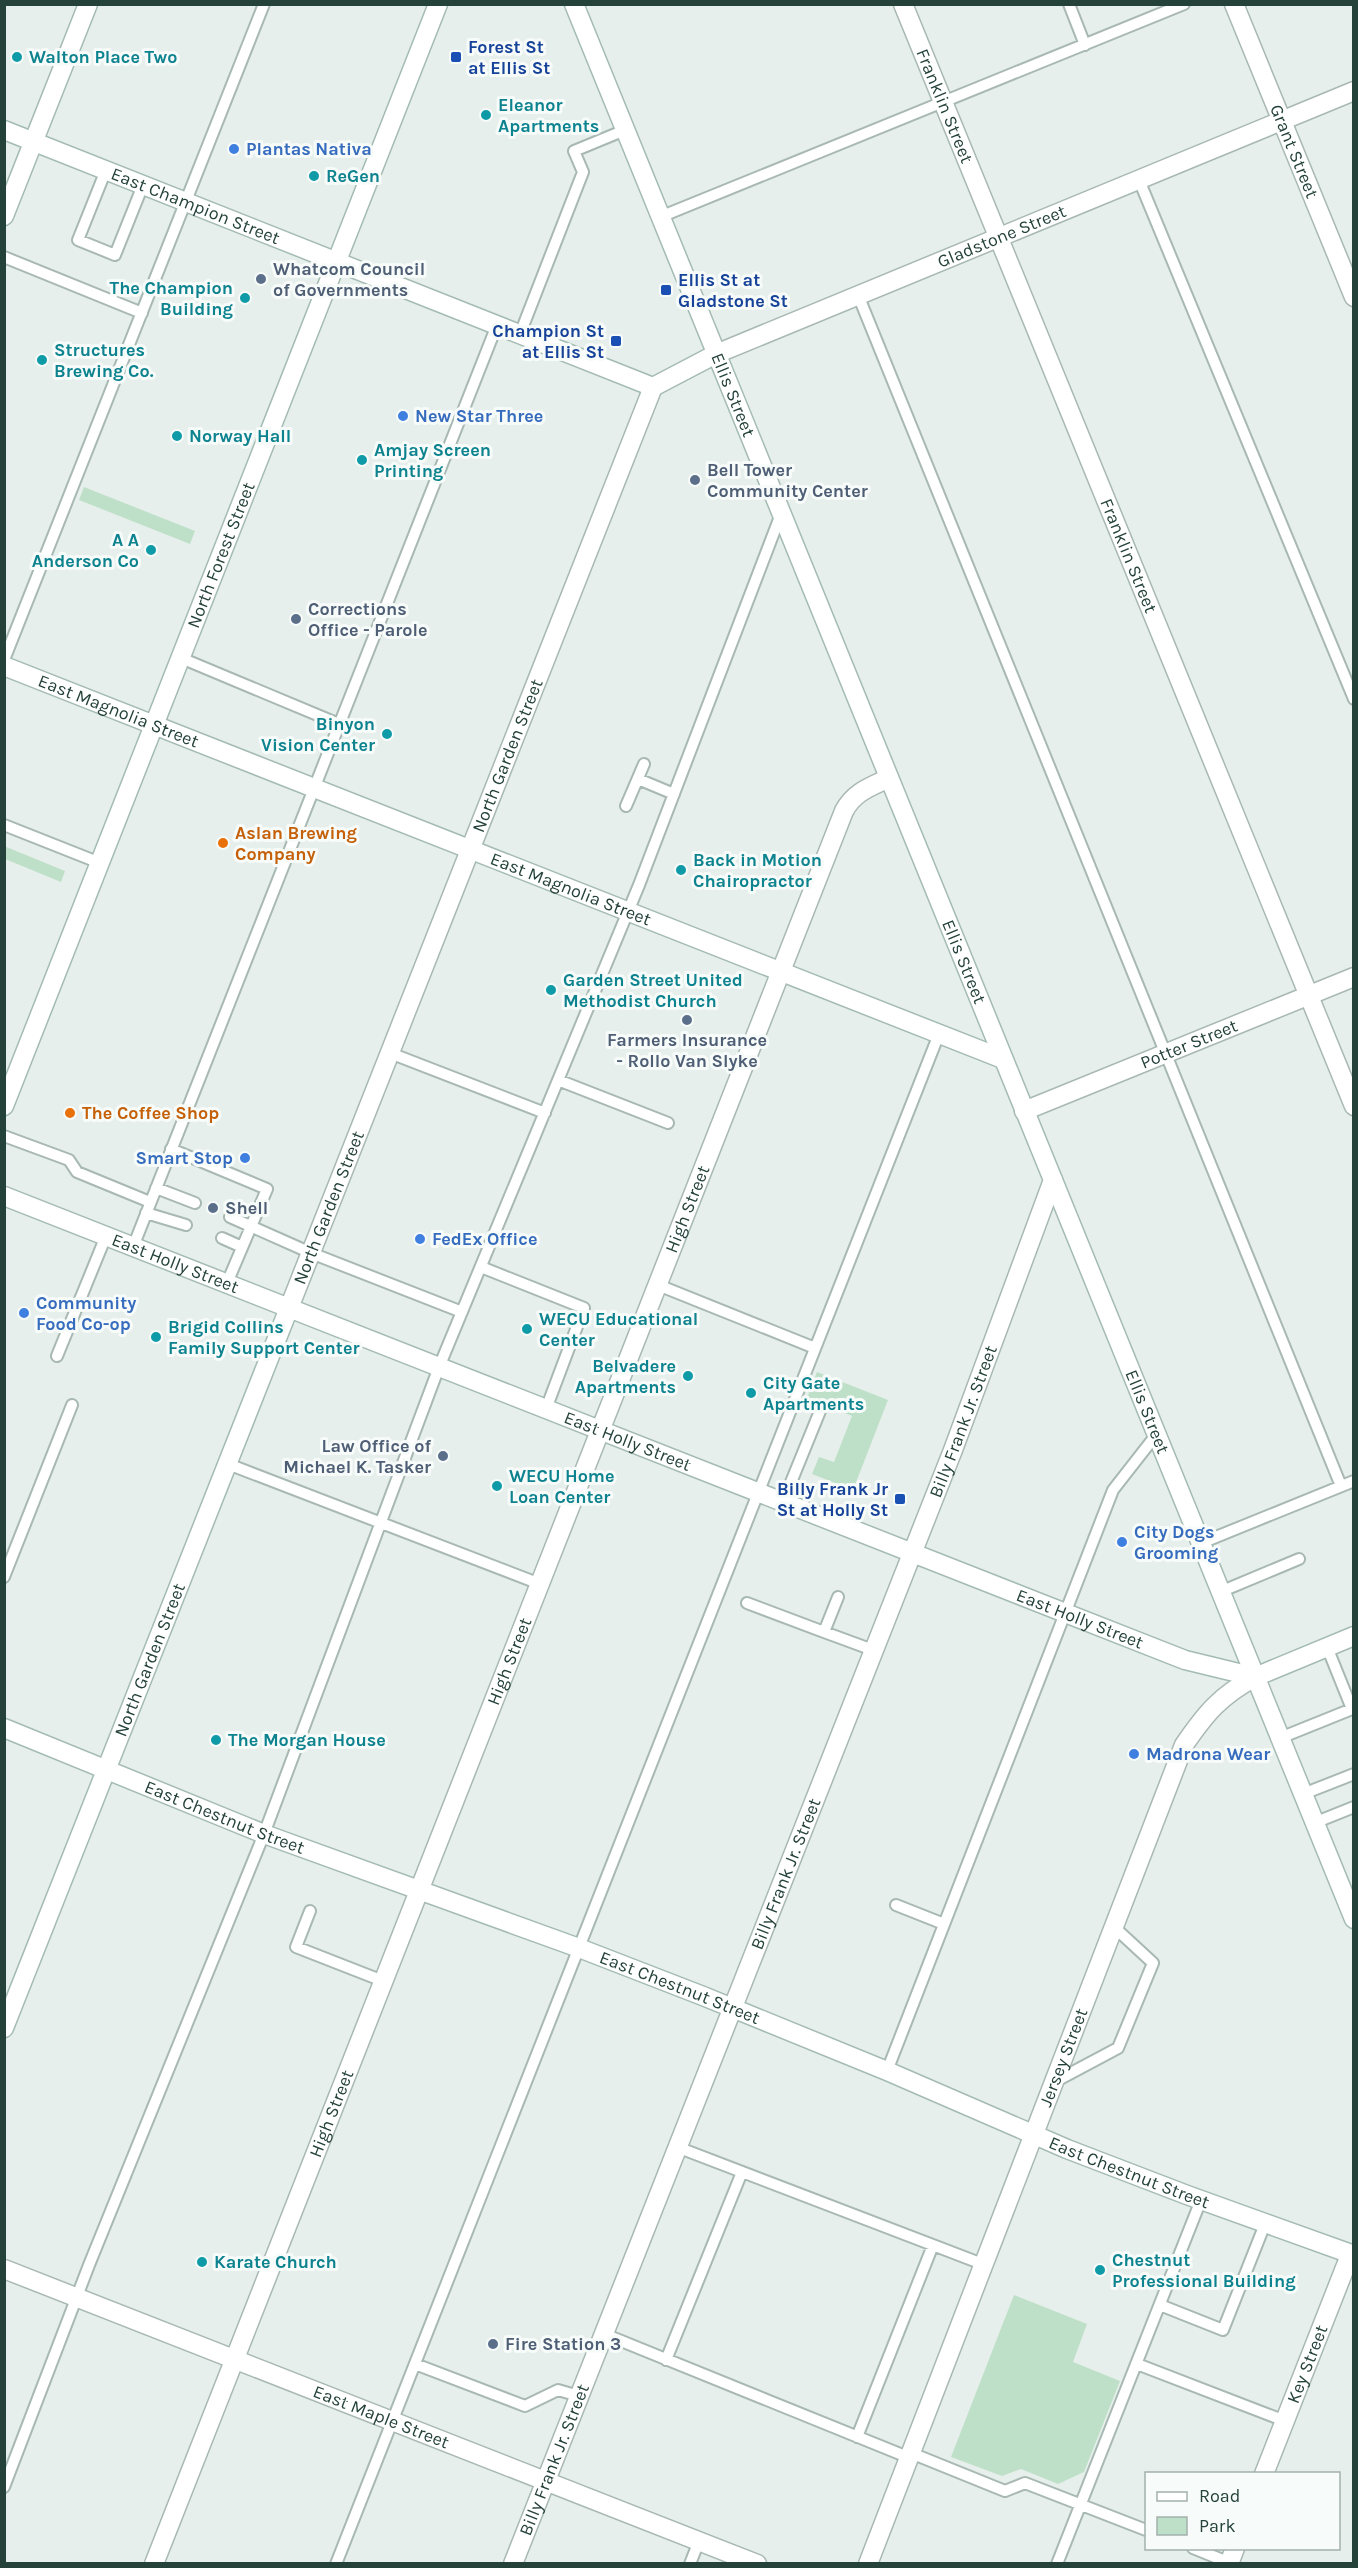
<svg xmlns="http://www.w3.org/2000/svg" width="1358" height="2568" viewBox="0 0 1358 2568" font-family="Karla,sans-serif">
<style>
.green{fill:#bfe0c8}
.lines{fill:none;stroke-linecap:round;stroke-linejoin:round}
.lane-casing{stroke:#a8b8b2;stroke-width:14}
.street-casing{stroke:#a8b8b2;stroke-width:21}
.secondary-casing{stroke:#a4bbb3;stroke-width:21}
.lane{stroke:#fff;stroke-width:10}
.street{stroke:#fff;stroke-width:18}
.secondary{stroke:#fff;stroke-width:18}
.culture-dot{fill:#0f9aa8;stroke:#f7fbf9;stroke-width:2}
.transit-dot{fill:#1a4fb4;stroke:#f7fbf9;stroke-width:2}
.shop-dot{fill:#3f7fe0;stroke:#f7fbf9;stroke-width:2}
.service-dot{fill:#5c6f8a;stroke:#f7fbf9;stroke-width:2}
.food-dot{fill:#e8710a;stroke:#f7fbf9;stroke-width:2}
.labels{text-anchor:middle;stroke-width:6;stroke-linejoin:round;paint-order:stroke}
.transit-label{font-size:18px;font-weight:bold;fill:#164399;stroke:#f7fbf9;text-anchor:start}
.culture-label{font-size:18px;font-weight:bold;fill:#0d838f;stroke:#f7fbf9;text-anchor:start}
.street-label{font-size:18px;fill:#24423a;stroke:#f7fbf9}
.shop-label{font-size:18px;font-weight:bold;fill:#366cbe;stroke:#f7fbf9;text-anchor:start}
.service-label{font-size:18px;font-weight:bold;fill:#4e5e75;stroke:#f7fbf9;text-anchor:start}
.food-label{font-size:18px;font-weight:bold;fill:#c56008;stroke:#f7fbf9;text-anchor:start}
</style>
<rect width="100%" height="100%" fill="#e6efeb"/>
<!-- green -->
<path class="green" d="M 84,487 L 195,531 L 190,544 L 79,500 Z
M 4,846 L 65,871 L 61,882 L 5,859 Z
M 817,1372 L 888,1400 L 853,1490 L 812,1474 L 819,1457 L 834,1462 L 852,1416 L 807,1398 Z
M 1014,2295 L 1087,2324 L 1073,2362 L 1120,2381 L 1084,2472 L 1058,2484 L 1021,2469 L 1002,2476 L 951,2457 Z"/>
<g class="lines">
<defs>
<path id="lane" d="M 1069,4 L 1085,45
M 106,170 L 78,240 L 115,255 L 143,185
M 1139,180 L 1354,699
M 660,217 L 1184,4
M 4,257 L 142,313
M 858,295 L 1341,1486
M 520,334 L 583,172 L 574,151 L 625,130
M 181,658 L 339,724
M 4,660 L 264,4
M 638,779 L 674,794
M 626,806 L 644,764
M 4,825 L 100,863
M 390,1053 L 545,1113
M 558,1080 L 668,1123
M 4,1136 L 69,1160 L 77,1172 L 150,1202
M 171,1149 L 267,1189 L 227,1283
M 156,1188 L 195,1203
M 146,1213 L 186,1225
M 230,1217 L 311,1253 L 462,1312
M 222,1238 L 242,1247
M 133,1247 L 497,325
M 481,1267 L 584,1308 L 546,1409
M 658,1285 L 815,1348
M 57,1356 L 106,1236
M 228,1464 L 540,1584
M 783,1502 L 820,1411
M 1201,1543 L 1354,1481
M 4,1577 L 72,1405
M 1220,1592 L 1299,1559
M 838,1597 L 824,1632 L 873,1650
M 747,1603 L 824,1632
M 1280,1738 L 1352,1709 L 1327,1647
M 1303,1794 L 1354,1774
M 1314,1823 L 1354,1807
M 896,1905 L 944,1924
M 310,1911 L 296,1947 L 383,1981
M 887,2071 L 1113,1490 L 1156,1435
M 1056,2081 L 1118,2048 L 1153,1963 L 1114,1927
M 677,2147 L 985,2265
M 1160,2305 L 1223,2330 L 1265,2224
M 604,2334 L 910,2458
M 666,2360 L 742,2172
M 415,2364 L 525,2406 L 558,2390 L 579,2396
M 1137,2364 L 1285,2421
M 857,2437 L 933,2245
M 911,2453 L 1005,2491 L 1025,2483 L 1146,2530
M 4,2487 L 89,2265 L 264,1834 L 439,1367 L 639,885 L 781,514
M 1193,2548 L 1230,2563
M 336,2564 L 939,1034
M 690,2564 L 699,2541
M 1057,2564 L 1201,2200"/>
<g id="street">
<path id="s1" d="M 903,4 L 1354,1106"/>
<path id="s2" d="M 1234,4 L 1354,297"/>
<path id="s3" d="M 716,354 L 1354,91"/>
<path id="s4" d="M 1024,1111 L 1354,977"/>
<path id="s5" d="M 289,1308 L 653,387"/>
<path id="s6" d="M 4,2269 L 757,2564"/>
<path id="s7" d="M 1264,2474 L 1350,2255"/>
<path id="s8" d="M 154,2564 L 844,811 C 854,792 870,787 889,778"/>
<path id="s9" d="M 513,2564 L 953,1450 L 1053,1180"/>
<path id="s10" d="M 868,2564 L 1184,1745 C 1206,1713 1220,1696 1255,1677"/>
<path d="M 1229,2564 L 1235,2548"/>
</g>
<g id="secondary">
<path id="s11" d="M 574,4 L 1354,1919"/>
<path id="s12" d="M 4,130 L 653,387 L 716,354"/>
<path d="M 4,216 L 88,4"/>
<path id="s13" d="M 4,666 L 1003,1059"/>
<path id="s14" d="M 4,1106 L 438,4"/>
<path id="s15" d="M 4,1196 L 1185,1660 L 1255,1677"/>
<path d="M 1255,1677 L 1354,1636"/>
<path id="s16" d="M 4,1728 L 264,1834 L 579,1948 L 703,1996 L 887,2071 L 1067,2149 L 1187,2195 L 1354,2255"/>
<path id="s17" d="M 4,2028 L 289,1308"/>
</g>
</defs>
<!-- lane casing -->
<use href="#lane" class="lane-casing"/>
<!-- street casing -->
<use href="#street" class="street-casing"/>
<!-- secondary casing -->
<use href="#secondary" class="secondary-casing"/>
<!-- lane -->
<use href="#lane" class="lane"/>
<!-- street -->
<use href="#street" class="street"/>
<!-- secondary -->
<use href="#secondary" class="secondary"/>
</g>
<!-- markers -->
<g class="culture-dot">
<circle cx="17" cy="57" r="6"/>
<circle cx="486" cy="115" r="6"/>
<circle cx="314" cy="176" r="6"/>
<circle cx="245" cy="298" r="6"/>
<circle cx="42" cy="360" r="6"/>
<circle cx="177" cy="436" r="6"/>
<circle cx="362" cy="460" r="6"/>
<circle cx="151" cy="550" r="6"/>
<circle cx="387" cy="734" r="6"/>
<circle cx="681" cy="870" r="6"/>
<circle cx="551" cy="990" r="6"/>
<circle cx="527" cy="1329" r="6"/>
<circle cx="156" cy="1337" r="6"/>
<circle cx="688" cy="1376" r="6"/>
<circle cx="751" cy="1393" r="6"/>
<circle cx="497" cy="1486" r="6"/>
<circle cx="216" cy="1740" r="6"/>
<circle cx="202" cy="2262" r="6"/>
<circle cx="1100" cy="2270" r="6"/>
</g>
<g class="transit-dot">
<rect x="450" y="51" width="12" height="12" rx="3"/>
<rect x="660" y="284" width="12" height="12" rx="3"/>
<rect x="610" y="335" width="12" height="12" rx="3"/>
<rect x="894" y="1493" width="12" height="12" rx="3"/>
</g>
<g class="shop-dot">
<circle cx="234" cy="149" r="6"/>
<circle cx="403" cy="416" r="6"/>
<circle cx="245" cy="1158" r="6"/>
<circle cx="420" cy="1239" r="6"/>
<circle cx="24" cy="1313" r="6"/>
<circle cx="1122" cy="1542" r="6"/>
<circle cx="1134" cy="1754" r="6"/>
</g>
<g class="service-dot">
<circle cx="261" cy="279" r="6"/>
<circle cx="695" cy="480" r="6"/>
<circle cx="296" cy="619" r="6"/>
<circle cx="687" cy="1020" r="6"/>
<circle cx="213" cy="1208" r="6"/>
<circle cx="443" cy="1456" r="6"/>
<circle cx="493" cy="2344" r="6"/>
</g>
<g class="food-dot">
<circle cx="223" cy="843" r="6"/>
<circle cx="70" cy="1113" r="6"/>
</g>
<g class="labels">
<!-- transit labels -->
<g class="transit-label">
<text x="468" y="53">Forest St<tspan x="468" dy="21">at Ellis St</tspan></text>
<text x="678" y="286">Ellis St at<tspan x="678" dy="21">Gladstone St</tspan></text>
<text x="604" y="337" text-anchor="end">Champion St<tspan x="604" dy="21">at Ellis St</tspan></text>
<text x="888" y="1495" text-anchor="end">Billy Frank Jr<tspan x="888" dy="21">St at Holly St</tspan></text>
</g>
<!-- culture labels -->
<g class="culture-label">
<text x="29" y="63">Walton Place Two</text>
<text x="498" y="111">Eleanor<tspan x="498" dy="21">Apartments</tspan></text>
<text x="326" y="182">ReGen</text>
<text x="233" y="294" text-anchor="end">The Champion<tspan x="233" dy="21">Building</tspan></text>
<text x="54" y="356">Structures<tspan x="54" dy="21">Brewing Co.</tspan></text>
<text x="189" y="442">Norway Hall</text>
<text x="374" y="456">Amjay Screen<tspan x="374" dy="21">Printing</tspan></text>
<text x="139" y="546" text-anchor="end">A A<tspan x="139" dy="21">Anderson Co</tspan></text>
<text x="375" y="730" text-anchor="end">Binyon<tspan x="375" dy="21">Vision Center</tspan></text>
<text x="693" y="866">Back in Motion<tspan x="693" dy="21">Chairopractor</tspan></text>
<text x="563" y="986">Garden Street United<tspan x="563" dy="21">Methodist Church</tspan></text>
<text x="539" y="1325">WECU Educational<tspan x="539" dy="21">Center</tspan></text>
<text x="168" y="1333">Brigid Collins<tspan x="168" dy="21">Family Support Center</tspan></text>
<text x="676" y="1372" text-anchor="end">Belvadere<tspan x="676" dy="21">Apartments</tspan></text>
<text x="763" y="1389">City Gate<tspan x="763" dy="21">Apartments</tspan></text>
<text x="509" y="1482">WECU Home<tspan x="509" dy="21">Loan Center</tspan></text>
<text x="228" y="1746">The Morgan House</text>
<text x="1112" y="2266">Chestnut<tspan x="1112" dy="21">Professional Building</tspan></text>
<text x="214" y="2268">Karate Church</text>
</g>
<!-- street labels -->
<g class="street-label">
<text dy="6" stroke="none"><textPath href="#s1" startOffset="110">Franklin Street</textPath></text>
<text dy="6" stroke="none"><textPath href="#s2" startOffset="159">Grant Street</textPath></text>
<text dy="6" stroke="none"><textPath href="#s12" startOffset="206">East Champion Street</textPath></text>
<text dy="6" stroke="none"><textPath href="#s3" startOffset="309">Gladstone Street</textPath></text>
<text dy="6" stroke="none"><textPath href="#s11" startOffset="422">Ellis Street</textPath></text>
<text dy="6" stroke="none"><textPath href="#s14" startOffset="592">North Forest Street</textPath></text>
<text dy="6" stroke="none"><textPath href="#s1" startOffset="596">Franklin Street</textPath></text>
<text dy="6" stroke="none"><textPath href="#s13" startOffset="123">East Magnolia Street</textPath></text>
<text dy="6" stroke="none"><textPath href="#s5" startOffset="594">North Garden Street</textPath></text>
<text dy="6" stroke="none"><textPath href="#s13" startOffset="609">East Magnolia Street</textPath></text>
<text dy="6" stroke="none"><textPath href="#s11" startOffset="1034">Ellis Street</textPath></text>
<text dy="6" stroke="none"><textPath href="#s4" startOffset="178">Potter Street</textPath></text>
<text dy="6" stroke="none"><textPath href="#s5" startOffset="108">North Garden Street</textPath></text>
<text dy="6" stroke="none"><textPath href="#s8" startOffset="1456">High Street</textPath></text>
<text dy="6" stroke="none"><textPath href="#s15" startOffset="184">East Holly Street</textPath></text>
<text dy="6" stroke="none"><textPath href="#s11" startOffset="1520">Ellis Street</textPath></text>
<text dy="6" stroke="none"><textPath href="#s9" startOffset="1228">Billy Frank Jr. Street</textPath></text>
<text dy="6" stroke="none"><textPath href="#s15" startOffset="670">East Holly Street</textPath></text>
<text dy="6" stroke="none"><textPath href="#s15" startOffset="1156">East Holly Street</textPath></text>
<text dy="6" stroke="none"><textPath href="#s17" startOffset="396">North Garden Street</textPath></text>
<text dy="6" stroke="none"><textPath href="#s8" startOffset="970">High Street</textPath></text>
<text dy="6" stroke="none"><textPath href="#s16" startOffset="238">East Chestnut Street</textPath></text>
<text dy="6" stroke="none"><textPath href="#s9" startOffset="742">Billy Frank Jr. Street</textPath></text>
<text dy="6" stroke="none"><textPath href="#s16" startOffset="724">East Chestnut Street</textPath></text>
<text dy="6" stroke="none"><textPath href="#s10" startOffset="543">Jersey Street</textPath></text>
<text dy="6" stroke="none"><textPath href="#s8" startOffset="484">High Street</textPath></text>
<text dy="6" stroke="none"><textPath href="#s16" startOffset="1210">East Chestnut Street</textPath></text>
<text dy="6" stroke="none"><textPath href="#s7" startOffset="118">Key Street</textPath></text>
<text dy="6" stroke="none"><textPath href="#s6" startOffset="405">East Maple Street</textPath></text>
<text dy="6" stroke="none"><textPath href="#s9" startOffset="112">Billy Frank Jr. Street</textPath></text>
</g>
<!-- shop labels -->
<g class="shop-label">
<text x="246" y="155">Plantas Nativa</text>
<text x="415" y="422">New Star Three</text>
<text x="233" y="1164" text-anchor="end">Smart Stop</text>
<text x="432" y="1245">FedEx Office</text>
<text x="36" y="1309">Community<tspan x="36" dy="21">Food Co-op</tspan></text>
<text x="1134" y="1538">City Dogs<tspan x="1134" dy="21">Grooming</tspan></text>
<text x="1146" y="1760">Madrona Wear</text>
</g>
<!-- service labels -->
<g class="service-label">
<text x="273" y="275">Whatcom Council<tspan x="273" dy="21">of Governments</tspan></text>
<text x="707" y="476">Bell Tower<tspan x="707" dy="21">Community Center</tspan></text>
<text x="308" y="615">Corrections<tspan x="308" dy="21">Office - Parole</tspan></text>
<text x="687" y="1046" text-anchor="middle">Farmers Insurance<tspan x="687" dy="21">- Rollo Van Slyke</tspan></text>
<text x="225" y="1214">Shell</text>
<text x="431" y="1452" text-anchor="end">Law Office of<tspan x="431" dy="21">Michael K. Tasker</tspan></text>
<text x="505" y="2350">Fire Station 3</text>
</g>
<!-- food labels -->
<g class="food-label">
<text x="235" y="839">Aslan Brewing<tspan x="235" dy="21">Company</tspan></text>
<text x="82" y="1119">The Coffee Shop</text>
</g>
</g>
<!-- border -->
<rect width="1358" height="2568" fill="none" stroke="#24423a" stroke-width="12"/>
<!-- legend -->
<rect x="1145" y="2472" width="195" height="78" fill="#f7fbf9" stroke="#a3b1ad" stroke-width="1.5"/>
<rect x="1157" y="2492" width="30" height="9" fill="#ffffff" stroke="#a3b1ad" stroke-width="1.5"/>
<text x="1199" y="2502" font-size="18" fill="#24423a">Road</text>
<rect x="1157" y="2517" width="30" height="18" fill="#bfe0c8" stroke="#a3b1ad" stroke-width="1.5"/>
<text x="1199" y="2532" font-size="18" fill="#24423a">Park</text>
</svg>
